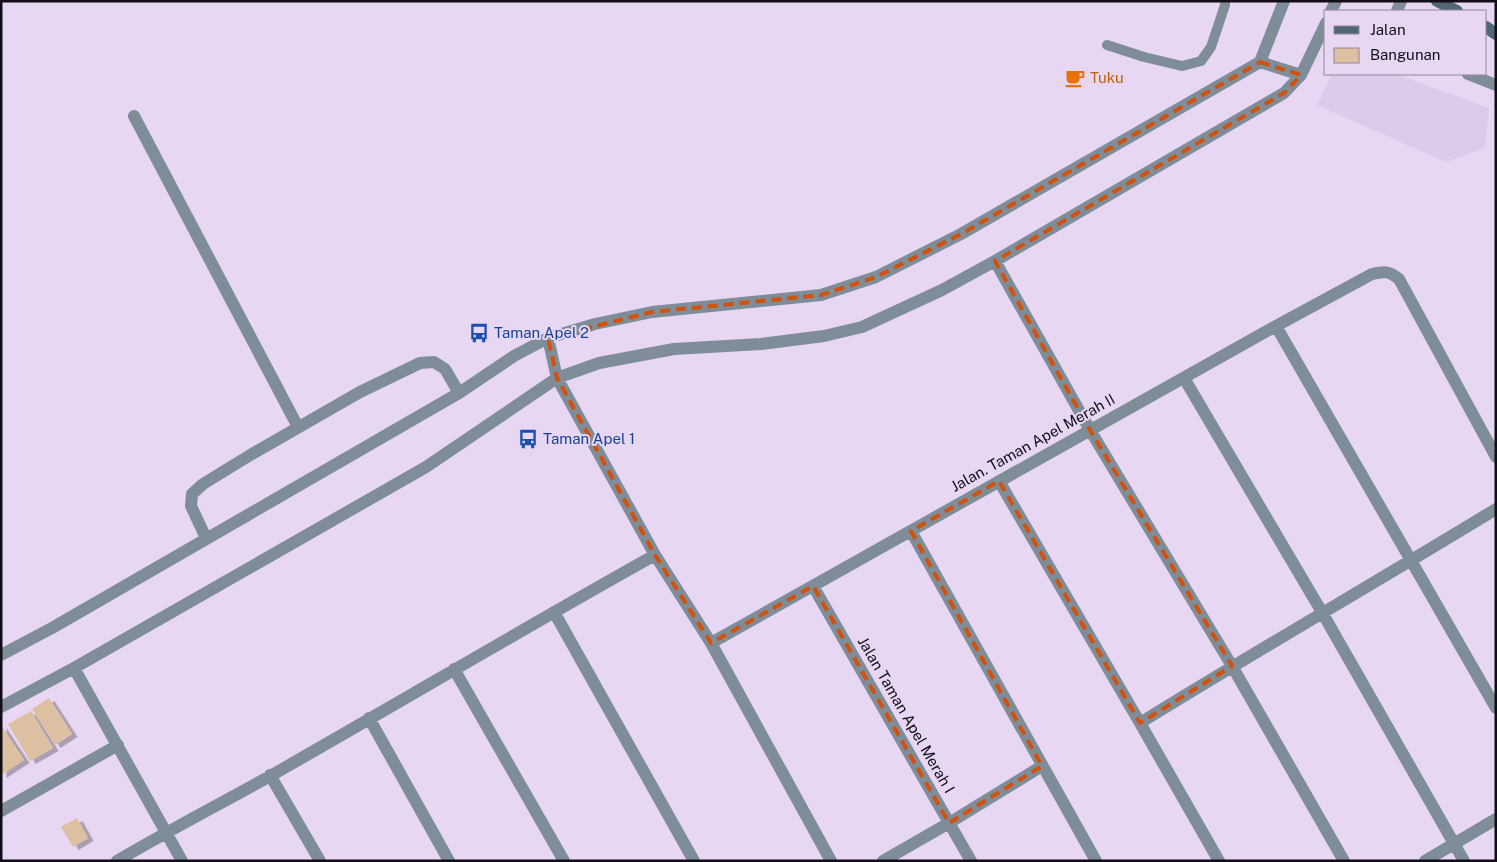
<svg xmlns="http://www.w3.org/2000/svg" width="1497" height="862" viewBox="0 0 1497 862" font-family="'Public Sans',sans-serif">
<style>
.built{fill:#decaeb}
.building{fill:#ddbfa2;filter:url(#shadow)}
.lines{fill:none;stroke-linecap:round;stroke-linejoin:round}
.service{stroke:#7e8d98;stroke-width:10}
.minor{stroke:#7e8d98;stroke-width:12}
.secondary{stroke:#516676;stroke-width:12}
.marked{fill:none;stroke:#d3510d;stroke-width:4;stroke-dasharray:10 6;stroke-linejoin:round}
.labels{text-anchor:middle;stroke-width:4;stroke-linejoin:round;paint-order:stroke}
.food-label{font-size:15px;fill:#c56008;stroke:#e8d7f2;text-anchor:start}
.transit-label{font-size:15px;fill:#164399;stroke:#e8d7f2;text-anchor:start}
.street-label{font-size:15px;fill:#120d16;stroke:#e8d7f2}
</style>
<defs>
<filter id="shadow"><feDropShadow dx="5.5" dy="3" stdDeviation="0" flood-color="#0004"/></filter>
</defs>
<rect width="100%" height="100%" fill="#e8d7f2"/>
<!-- built -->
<path class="built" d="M 1332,74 L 1396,74 L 1489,108 L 1485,148 L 1446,162 L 1317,105 Z"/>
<!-- building -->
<path class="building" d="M 49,698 L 72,734 L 55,745 L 32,709 Z
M 31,711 L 53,748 L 30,761 L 8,724 Z
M 1,725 L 24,760 L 1,775 Z
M 77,818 L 88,838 L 73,847 L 61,827 Z"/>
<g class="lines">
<!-- service -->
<path class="service" d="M 1107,45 L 1144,57 L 1182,66 L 1201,61 L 1211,47 L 1225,5 L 1225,1"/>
<!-- minor -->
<path class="minor" d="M 1331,11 L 1336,1
M 1397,11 L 1401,1
M 1260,62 L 1301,75
M 1468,74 L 1496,85
M 134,116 L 298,427
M 995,261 L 1090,430 L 1232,666 L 1344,861
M 1276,326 L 1496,708
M 548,338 L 557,378 L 655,555 L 711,643 L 831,861
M 1184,378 L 1323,614 L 1464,861
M 999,481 L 1140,723 L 1219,861
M 911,531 L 1096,861
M 206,538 L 191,506 L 192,494 L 203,484 L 252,454 L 360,392 L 420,363 L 434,362 L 445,369 L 459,393
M 813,586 L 971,861
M 554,612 L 694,861
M 711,643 L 1276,326 L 1372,274 C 1385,271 1389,271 1399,279 L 1496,457
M 1,655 L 52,628 L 459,393 L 514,356 L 548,338 L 595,324 L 652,312 L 821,295 L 876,277 L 961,234 L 1260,62 L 1284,1
M 74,668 L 182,861
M 454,669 L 564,861
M 1,707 L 74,668 L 426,467 L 557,378 L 599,363 L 674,349 L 761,344 L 824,336 L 862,327 L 942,290 L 995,261 L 1284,93 L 1301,75 L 1326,23
M 369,718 L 449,861
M 1140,723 C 1258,650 1378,581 1496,509
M 270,775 L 320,861
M 1,811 L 118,745
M 117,861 C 168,831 220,804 272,775 C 400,702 526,627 655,555
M 883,861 L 949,823 L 1042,766
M 1425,861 L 1496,819"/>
<!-- secondary -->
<path class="secondary" d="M 1437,1 L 1457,11
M 1486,27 L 1496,34"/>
</g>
<!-- marked area -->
<path class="marked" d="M 1260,62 L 1301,75 L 1284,93 L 995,261 L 1090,430 L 1232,666 L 1140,723 L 999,481 L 911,531 L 1042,766 L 949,823 L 813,586 L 711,643 L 655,555 L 557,378 L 548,338 L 652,312 L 821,295 L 876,277 L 961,234 Z"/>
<!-- icons -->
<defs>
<symbol id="cafe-bare" viewBox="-9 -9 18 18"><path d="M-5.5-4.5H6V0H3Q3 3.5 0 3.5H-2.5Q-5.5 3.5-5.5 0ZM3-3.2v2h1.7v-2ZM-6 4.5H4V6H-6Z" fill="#e8710a" stroke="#e8d7f2" stroke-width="2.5" paint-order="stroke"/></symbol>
<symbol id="bus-bare" viewBox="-9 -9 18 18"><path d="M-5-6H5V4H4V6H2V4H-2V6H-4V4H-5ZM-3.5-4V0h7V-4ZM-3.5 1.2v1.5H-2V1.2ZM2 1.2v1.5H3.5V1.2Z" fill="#1a4fb4" stroke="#e8d7f2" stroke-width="2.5" paint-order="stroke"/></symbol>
</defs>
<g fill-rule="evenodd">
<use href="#cafe-bare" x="1061" y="64" width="28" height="28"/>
<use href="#bus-bare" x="465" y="319" width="28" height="28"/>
<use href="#bus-bare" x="514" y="425" width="28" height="28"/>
</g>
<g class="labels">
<!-- food labels -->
<g class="food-label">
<text x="1090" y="83">Tuku</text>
</g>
<!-- transit labels -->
<g class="transit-label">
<text x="494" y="338">Taman Apel 2</text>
<text x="543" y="444">Taman Apel 1</text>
</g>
<!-- street labels -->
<g class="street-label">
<text transform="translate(1033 443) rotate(-29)" y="5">Jalan. Taman Apel Merah II</text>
<text transform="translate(906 715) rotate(60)" y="5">Jalan Taman Apel Merah I</text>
</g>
</g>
<!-- border -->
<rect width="1497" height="862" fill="none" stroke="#120d16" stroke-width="5"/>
<!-- legend -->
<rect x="1324" y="10" width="162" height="65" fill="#e8d7f2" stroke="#92869a"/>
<rect x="1334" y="26" width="25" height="8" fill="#516676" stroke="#92869a"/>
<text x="1370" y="35" font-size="15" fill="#120d16">Jalan</text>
<rect x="1334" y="48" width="25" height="15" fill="#ddbfa2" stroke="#92869a"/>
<text x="1370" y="60" font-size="15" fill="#120d16">Bangunan</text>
</svg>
